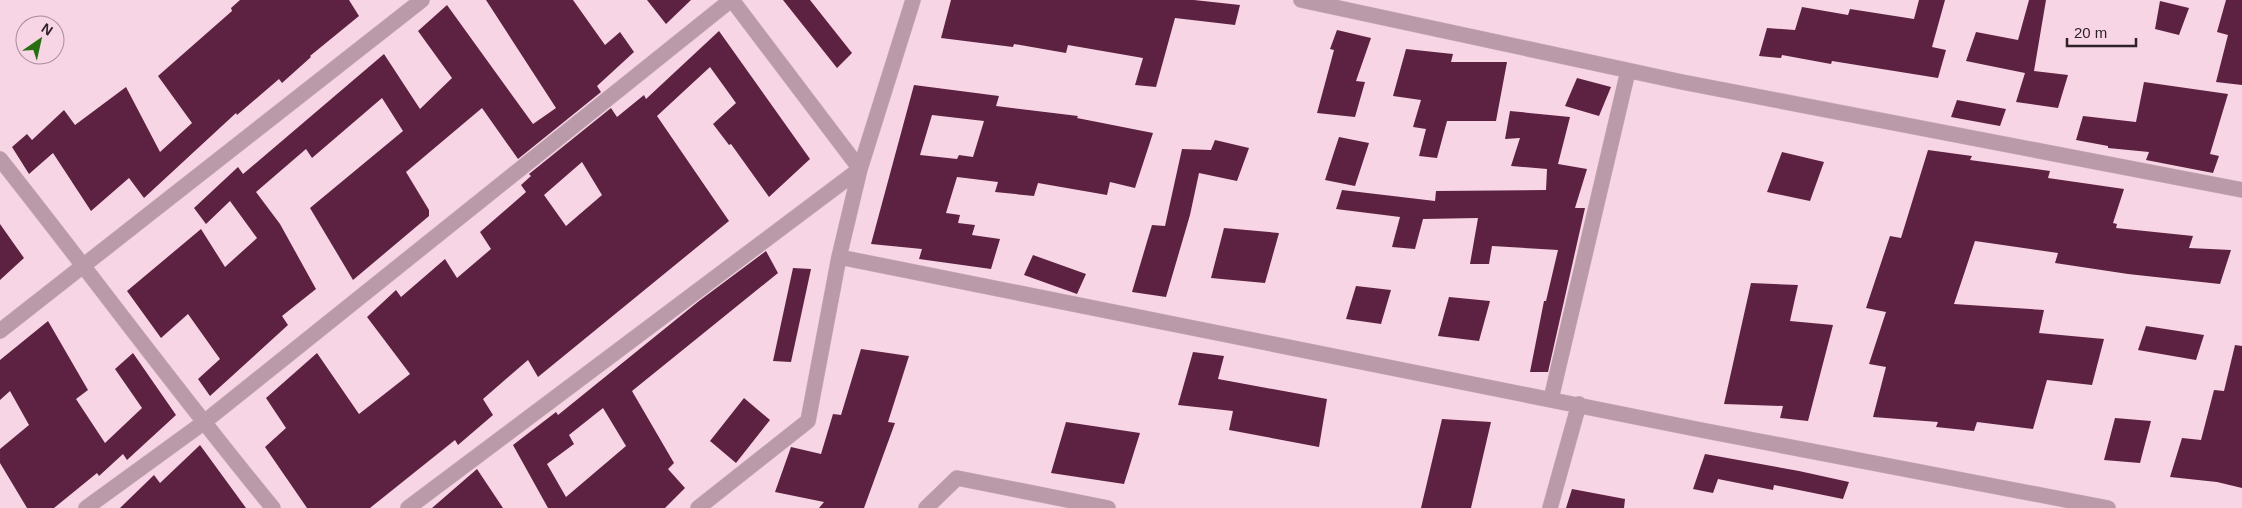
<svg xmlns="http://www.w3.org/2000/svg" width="2242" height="508" viewBox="0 0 2242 508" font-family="Helvetica,sans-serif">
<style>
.building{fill:#5d2242;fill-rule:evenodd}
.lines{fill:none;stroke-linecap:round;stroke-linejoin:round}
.minor-casing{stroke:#d0b1be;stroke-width:16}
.minor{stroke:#ba9aa8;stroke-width:15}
</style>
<rect width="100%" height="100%" fill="#f8d5e4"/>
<!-- building -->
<path class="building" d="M 240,0 L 349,0 L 359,16 L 310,56 L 311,57 L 282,83 L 279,79 L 237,115 L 236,113 L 144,198 L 129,178 L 91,211 L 53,153 L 29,174 L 12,147 L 27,134 L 32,140 L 64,110 L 75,125 L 126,87 L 160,152 L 192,123 L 158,76 L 232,11 L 231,8 Z
M 486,0 L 573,0 L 605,45 L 620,32 L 634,52 L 597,86 L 601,92 L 518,159 L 482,108 L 406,172 L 429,210 L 429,216 L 353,280 L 310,208 L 403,131 L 382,98 L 312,158 L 306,149 L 256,192 L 280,224 L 316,289 L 282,316 L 288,325 L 210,396 L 198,379 L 220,359 L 188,314 L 161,338 L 127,291 L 201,229 L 225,267 L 257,238 L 230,201 L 206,224 L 194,208 L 238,167 L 243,174 L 384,54 L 420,109 L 452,78 L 418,31 L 447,5 L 533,124 L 556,108 Z
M 647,0 L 691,0 L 666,24 Z
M 783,0 L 810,0 L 852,53 L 837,68 Z
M 951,0 L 1194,0 L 1240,5 L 1235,25 L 1175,18 L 1156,87 L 1135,85 L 1143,58 L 1068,45 L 1066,53 L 1014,44 L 1013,47 L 941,38 Z
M 1919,0 L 1945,0 L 1932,47 L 1946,50 L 1938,78 L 1832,61 L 1831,64 L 1782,55 L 1781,58 L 1759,56 L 1767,28 L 1795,30 L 1802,7 L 1848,15 L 1850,9 L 1914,19 Z
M 2029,0 L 2046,0 L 2034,71 L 2068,75 L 2058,108 L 2016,102 L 2025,73 L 1966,61 L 1976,32 L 2018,40 Z
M 2226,0 L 2242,0 L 2242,85 L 2216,82 L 2228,35 L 2217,32 Z
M 2160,1 L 2189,8 L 2179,35 L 2155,29 Z
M 1337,30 L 1371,38 L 1356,81 L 1365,82 L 1355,117 L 1317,113 L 1334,50 L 1330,49 Z
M 719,31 L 810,159 L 769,197 L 731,144 L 729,145 L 713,124 L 736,103 L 710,67 L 657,116 L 729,221 L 538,377 L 528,360 L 483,399 L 493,415 L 458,445 L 455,440 L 370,508 L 307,508 L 265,447 L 286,428 L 266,398 L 317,353 L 359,414 L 410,374 L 367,317 L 396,290 L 401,297 L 445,259 L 457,278 L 491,249 L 480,232 L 526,192 L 521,185 L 531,176 L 529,174 L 611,108 L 617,117 L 644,95 L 646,99 ZM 582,162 L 602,195 L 566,226 L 544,195 Z
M 1406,49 L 1453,54 L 1451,62 L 1507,62 L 1496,121 L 1447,121 L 1437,158 L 1419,156 L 1426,129 L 1413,127 L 1421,100 L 1393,96 Z
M 1577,78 L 1611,87 L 1599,116 L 1565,106 Z
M 2144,82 L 2228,94 L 2210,154 L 2219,156 L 2213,173 L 2146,160 L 2149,152 L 2108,148 L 2108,146 L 2076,140 L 2083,116 L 2136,122 Z
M 914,85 L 999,96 L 996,106 L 1078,116 L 1077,118 L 1153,133 L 1135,188 L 1110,182 L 1107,195 L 1038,183 L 1034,196 L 995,192 L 998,182 L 957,177 L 946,213 L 960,215 L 958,223 L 975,225 L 972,235 L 1000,239 L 991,269 L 919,259 L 922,249 L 871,244 ZM 932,115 L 984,121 L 973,157 L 959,155 L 957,159 L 920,155 Z
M 1957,100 L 2006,109 L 2000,126 L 1951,117 Z
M 1510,111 L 1570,117 L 1558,164 L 1587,169 L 1575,208 L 1585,208 L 1548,372 L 1530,372 L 1544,301 L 1546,301 L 1558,250 L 1492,246 L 1489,264 L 1470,264 L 1478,218 L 1423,219 L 1415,249 L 1392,247 L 1400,217 L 1336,209 L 1342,190 L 1435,201 L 1436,191 L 1546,190 L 1547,169 L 1511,166 L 1520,138 L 1505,139 Z
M 1339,137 L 1369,143 L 1355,186 L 1325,180 Z
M 1215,140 L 1249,148 L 1237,181 L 1199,173 L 1190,215 L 1166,297 L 1132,292 L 1152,225 L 1165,226 L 1182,149 L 1211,150 Z
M 1928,150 L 1972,156 L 1970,160 L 2050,171 L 2048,178 L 2124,189 L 2113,223 L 2117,224 L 2116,228 L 2193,236 L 2189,248 L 2231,250 L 2220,284 L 2128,274 L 2055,263 L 2058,253 L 1975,241 L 1954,304 L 2044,310 L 2039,333 L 2104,339 L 2092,385 L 2047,380 L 2033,429 L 1977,422 L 1974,431 L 1936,427 L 1938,422 L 1873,417 L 1886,367 L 1869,364 L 1886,312 L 1866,308 L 1890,236 L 1901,238 Z
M 1782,152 L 1824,162 L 1810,201 L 1767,192 Z
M 0,224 L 24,258 L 0,280 Z
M 1224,228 L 1279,233 L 1265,283 L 1211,278 Z
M 766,251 L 778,273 L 632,391 L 674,463 L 668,469 L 685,488 L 665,508 L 548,508 L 513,445 L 556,412 L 558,415 L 699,301 ZM 603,408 L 626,446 L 566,497 L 547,464 L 574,444 L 569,435 Z
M 1033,255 L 1086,274 L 1077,294 L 1024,275 Z
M 793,268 L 811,269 L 791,362 L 773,361 Z
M 1751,283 L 1798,285 L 1790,321 L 1833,325 L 1808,421 L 1780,418 L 1783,406 L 1724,404 Z
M 1356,286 L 1391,290 L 1381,324 L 1346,319 Z
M 1449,297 L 1490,301 L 1479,341 L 1438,336 Z
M 48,321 L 88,390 L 76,399 L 105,443 L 142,408 L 115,369 L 133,353 L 176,415 L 127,460 L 123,454 L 99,476 L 97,473 L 54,508 L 27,508 L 0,463 L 0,449 L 29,425 L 10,391 L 0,400 L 0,360 Z
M 2146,326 L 2204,335 L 2196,360 L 2138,350 Z
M 2235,345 L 2242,346 L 2242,488 L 2217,482 L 2170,477 L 2182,438 L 2201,440 L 2214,390 L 2224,391 Z
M 861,349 L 909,356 L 888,422 L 895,423 L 864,508 L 819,508 L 824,502 L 775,492 L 791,447 L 821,454 L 833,414 L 841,415 Z
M 1193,352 L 1224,356 L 1218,379 L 1327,399 L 1319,447 L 1229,430 L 1233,411 L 1178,405 Z
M 744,398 L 770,420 L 736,463 L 710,441 Z
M 2115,418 L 2151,421 L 2140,463 L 2104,460 Z
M 1442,419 L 1491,422 L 1471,508 L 1421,508 Z
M 1066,422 L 1140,433 L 1124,484 L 1051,473 Z
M 200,445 L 246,508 L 120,508 L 154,475 L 160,483 Z
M 1705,454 L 1799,471 L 1849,482 L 1843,499 L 1774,485 L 1773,490 L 1718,479 L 1713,493 L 1693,489 Z
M 477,469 L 503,508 L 432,508 Z
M 1572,489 L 1625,499 L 1624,508 L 1566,508 Z"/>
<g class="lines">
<defs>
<path id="minor" d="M 1301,0 L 1682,82 L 2242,190
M 0,159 C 92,275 179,394 273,508
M 839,257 L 1701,430 L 2108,508
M 0,331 L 422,0
M 1551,399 L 1628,71
M 86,508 L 203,423 L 731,0
M 408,508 L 860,169 L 732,0
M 698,508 L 808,421 L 839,257 L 860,169 L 913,0
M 926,508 L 957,478 L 1108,508
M 1550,508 L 1579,404"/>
</defs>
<!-- minor casing -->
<use href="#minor" class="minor-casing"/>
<!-- minor -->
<use href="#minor" class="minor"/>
</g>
<!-- north arrow -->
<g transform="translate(40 40) rotate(34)"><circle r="24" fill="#f8d5e4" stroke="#a78d98"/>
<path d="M0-4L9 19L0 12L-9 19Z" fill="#277011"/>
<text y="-8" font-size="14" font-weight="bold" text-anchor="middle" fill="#2e2127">N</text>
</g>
<!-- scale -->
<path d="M2067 38v8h69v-8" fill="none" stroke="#2e2127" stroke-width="2.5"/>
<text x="2074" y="38" font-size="15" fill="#2e2127" stroke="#f8d5e4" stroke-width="4" paint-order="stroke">20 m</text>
</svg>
